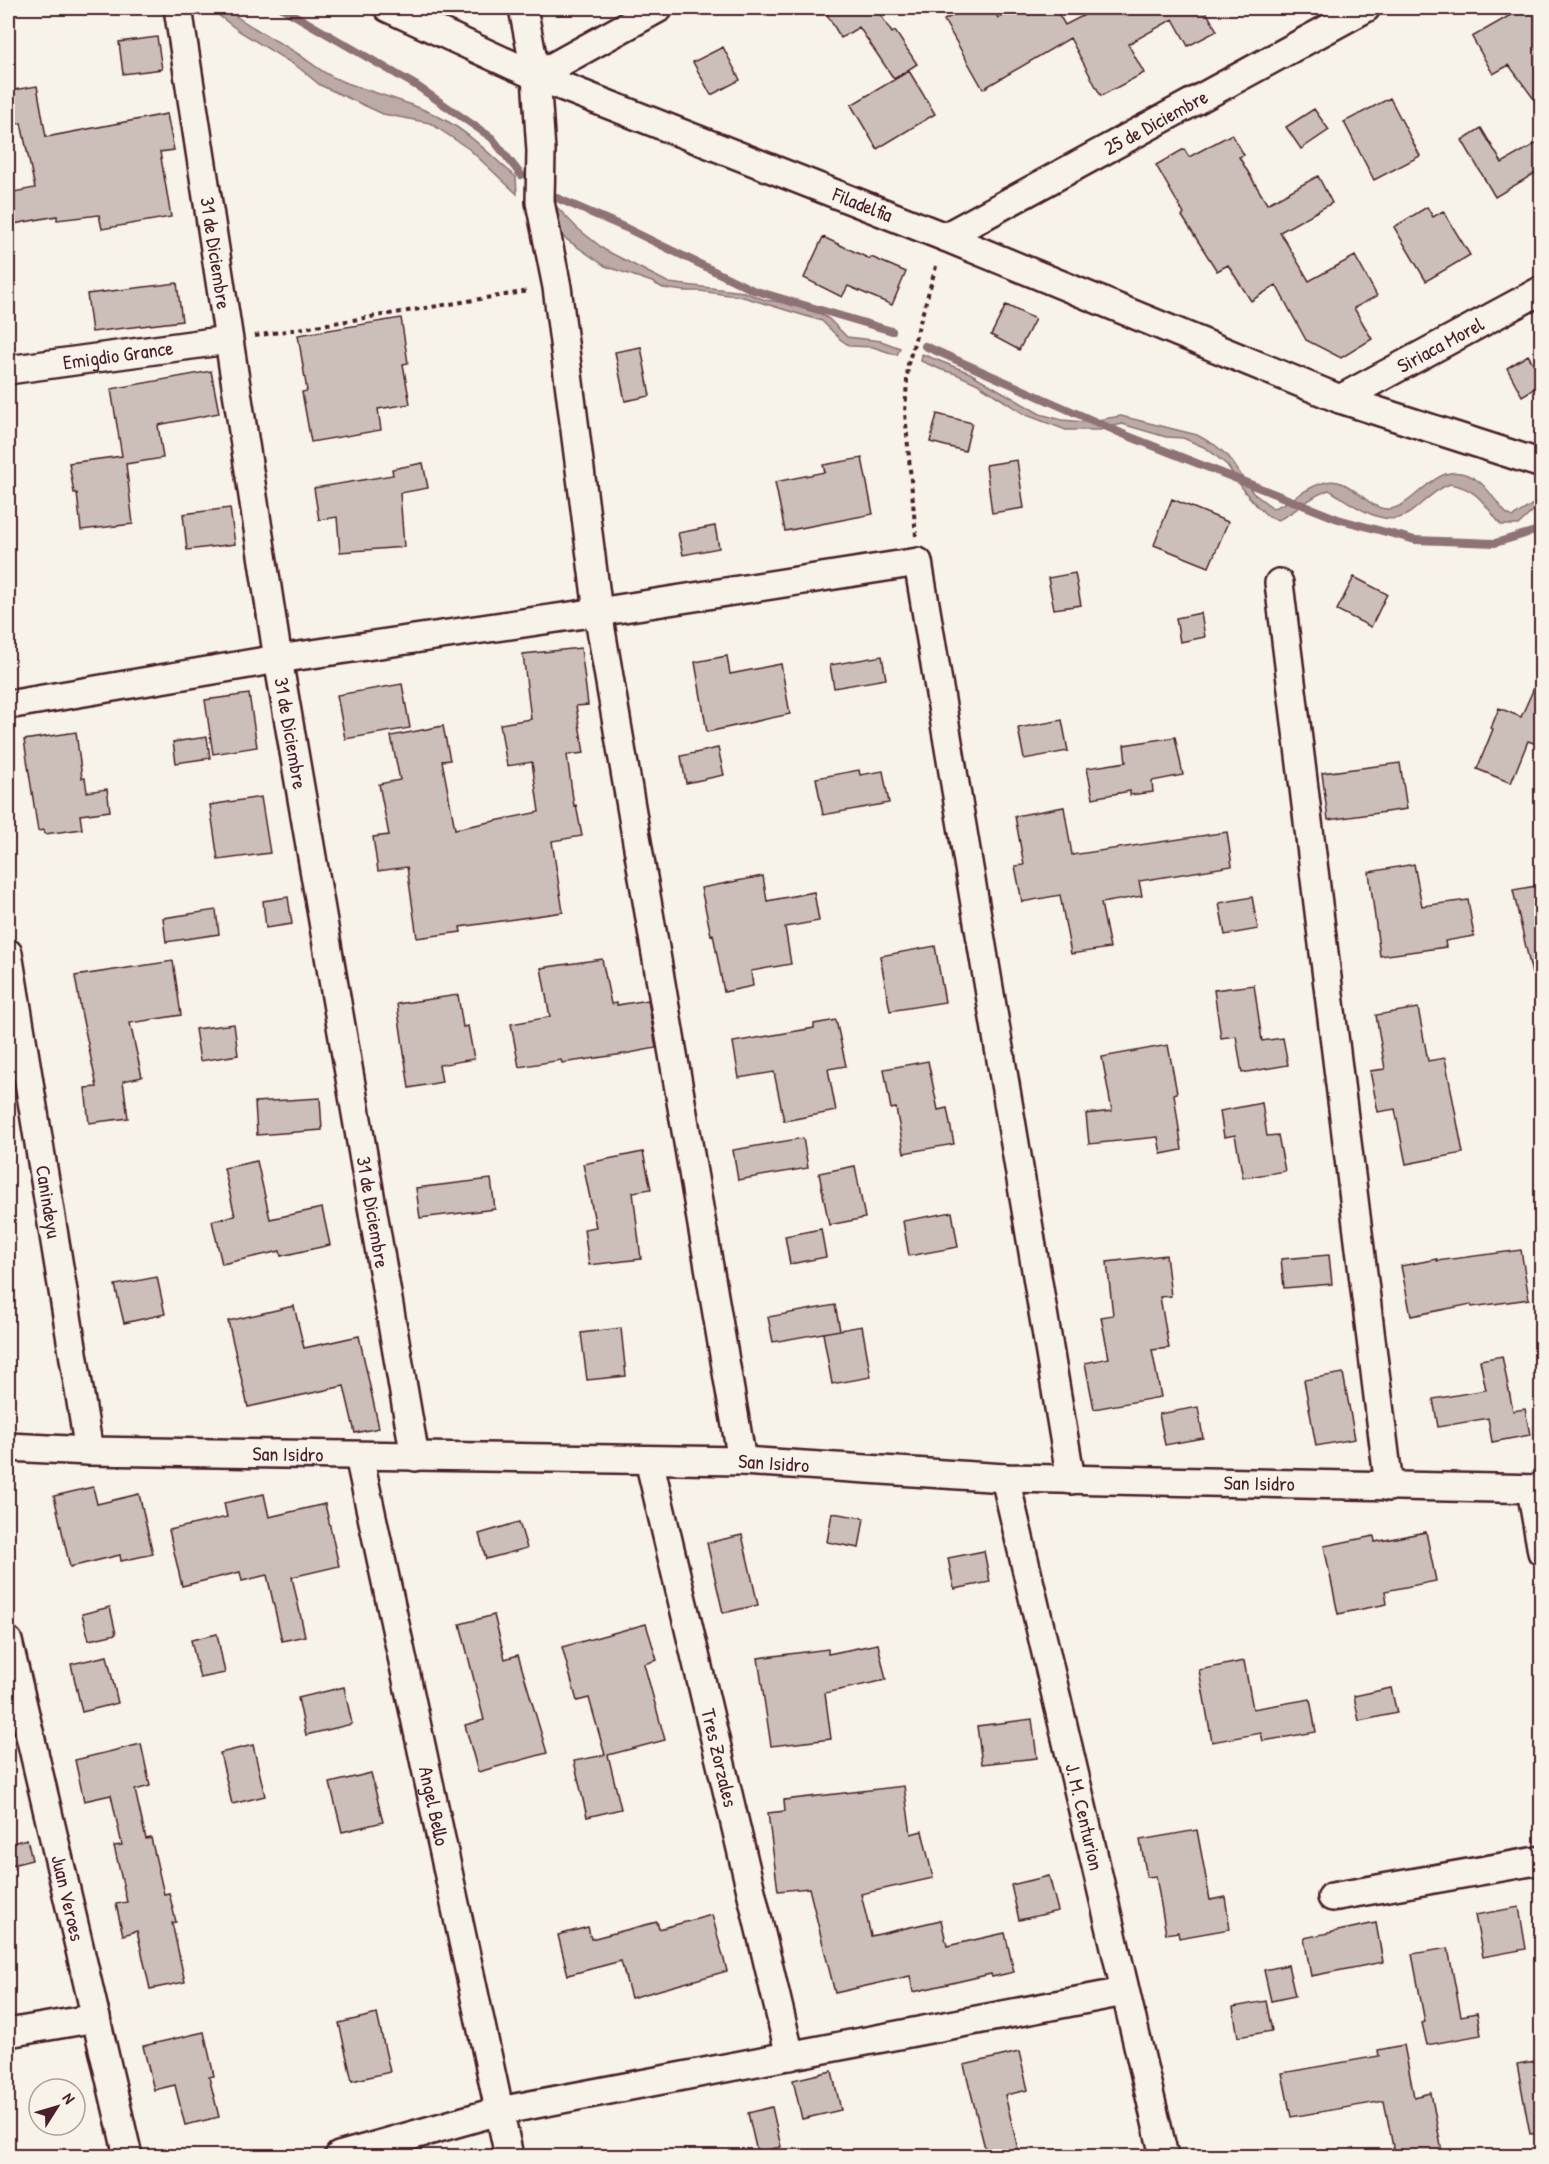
<svg xmlns="http://www.w3.org/2000/svg" width="1549" height="2164" viewBox="0 0 1549 2164" font-family="'Patrick Hand',sans-serif">
<style>
.water{fill:#bcaaa7;stroke:#8e7275;stroke-width:1.5}
.lines{fill:none;stroke-linecap:round;stroke-linejoin:round}
.stream{stroke:#8e7275;stroke-width:8}
.building{fill:#ccbfb9;stroke:#4a1f2b;stroke-width:1.5}
.street-casing{stroke:#4a1f2b;stroke-width:32}
.path{stroke:#4a1f2b;stroke-width:4;stroke-dasharray:4.5 4.5;stroke-linecap:butt}
.street{stroke:#f7f3e8;stroke-width:27}
.labels{text-anchor:middle;stroke-width:4.5;stroke-linejoin:round;paint-order:stroke}
.street-label{font-size:20px;fill:#4a1f2b;stroke:#f7f3e8}
</style>
<rect width="100%" height="100%" fill="#f7f3e8"/>
<filter id="ink" filterUnits="userSpaceOnUse"><feTurbulence type="fractalNoise" baseFrequency=".0167" numOctaves="2"/><feDisplacementMap in="SourceGraphic" scale="12" xChannelSelector="R" yChannelSelector="G"/><feConvolveMatrix kernelMatrix="1 2 1 2 8 2 1 2 1" color-interpolation-filters="sRGB"/></filter>
<g filter="url(#ink)">
<!-- water -->
<path class="water" d="M 209,8 L 225,8 C 247,26 271,37 295,52 C 309,61 322,73 337,79 C 373,94 411,101 445,120 C 471,134 493,158 516,177 L 517,194 L 469,149 L 430,123 L 383,114 L 320,85 L 298,67 L 239,31 Z
M 551,201 L 577,228 L 605,250 L 669,283 L 744,292 L 765,300 L 780,302 L 821,314 L 829,319 L 847,337 L 881,341 L 900,348 L 897,355 L 873,347 L 850,346 L 841,340 L 822,321 L 743,297 L 700,291 L 684,291 L 663,288 L 652,282 L 605,266 L 553,230 Z
M 922,354 L 970,373 L 1040,414 L 1062,420 L 1085,422 L 1121,416 L 1197,435 L 1215,445 L 1229,457 L 1253,493 L 1273,508 C 1292,503 1306,486 1326,482 C 1351,476 1366,509 1387,509 C 1416,510 1437,452 1477,480 C 1489,488 1496,503 1507,514 L 1513,517 L 1533,504 L 1541,503 L 1541,509 L 1534,510 L 1518,525 L 1501,525 C 1484,504 1478,489 1450,484 C 1434,490 1424,502 1411,512 C 1385,532 1352,503 1329,490 C 1309,496 1297,512 1278,520 L 1269,517 L 1258,507 L 1245,492 L 1227,465 L 1206,448 L 1183,438 L 1166,437 L 1122,424 L 1100,430 L 1066,430 L 1024,414 L 978,384 L 956,374 L 942,370 L 921,361 Z"/>
<g class="lines">
<!-- stream -->
<path class="stream" d="M 282,8 L 417,86 L 492,138 L 521,175
M 550,195 L 626,228 L 753,290 L 892,331
M 925,346 L 1123,434 L 1338,519 L 1415,540 L 1495,543 L 1542,529"/>
</g>
<!-- building -->
<path class="building" d="M 823,8 L 892,8 L 880,14 L 892,33 L 895,31 L 917,64 L 894,79 L 859,27 L 841,38 Z
M 967,8 L 993,8 L 998,18 L 1017,8 L 1055,8 L 1065,25 L 1098,8 L 1204,8 L 1217,31 L 1188,46 L 1173,19 L 1128,44 L 1144,73 L 1101,96 L 1070,38 L 983,89 L 944,20 Z
M 1523,8 L 1542,8 L 1542,110 L 1509,65 L 1493,74 L 1472,37 Z
M 157,37 L 162,69 L 123,74 L 119,42 Z
M 723,47 L 740,80 L 711,95 L 693,62 Z
M 909,71 L 935,114 L 877,149 L 851,105 Z
M 37,86 L 46,137 L 167,114 L 174,150 L 160,152 L 171,217 L 102,229 L 99,215 L 57,220 L 57,216 L 8,225 L 8,193 L 35,188 L 21,123 L 8,126 L 8,91 Z
M 1390,98 L 1420,156 L 1374,180 L 1344,122 Z
M 1314,109 L 1329,130 L 1301,149 L 1286,127 Z
M 1481,128 L 1502,163 L 1542,140 L 1542,169 L 1495,197 L 1462,140 Z
M 1232,134 L 1244,155 L 1239,157 L 1267,204 L 1318,176 L 1332,203 L 1280,232 L 1309,281 L 1355,256 L 1377,296 L 1354,308 L 1372,339 L 1341,358 L 1306,340 L 1276,285 L 1251,301 L 1228,265 L 1217,271 L 1182,216 L 1184,214 L 1156,165 L 1184,149 L 1189,157 Z
M 1427,207 L 1433,217 L 1443,211 L 1470,255 L 1426,281 L 1394,227 Z
M 823,237 L 870,259 L 871,257 L 906,272 L 892,305 L 848,286 L 842,297 L 804,278 Z
M 177,283 L 182,321 L 92,332 L 87,294 Z
M 1006,305 L 1035,319 L 1019,350 L 991,335 Z
M 401,318 L 408,363 L 403,364 L 410,404 L 378,409 L 381,430 L 311,442 L 302,392 L 307,391 L 298,335 Z
M 641,347 L 650,396 L 625,401 L 615,352 Z
M 1528,355 L 1542,378 L 1542,384 L 1522,396 L 1507,368 Z
M 211,371 L 219,413 L 158,425 L 163,458 L 126,464 L 133,524 L 81,530 L 77,493 L 74,493 L 69,463 L 122,456 L 111,389 Z
M 937,414 L 972,423 L 965,451 L 930,442 Z
M 862,458 L 873,514 L 785,531 L 775,482 L 825,472 L 823,465 Z
M 1017,460 L 1024,508 L 992,513 L 986,465 Z
M 423,463 L 428,488 L 400,493 L 404,547 L 340,552 L 337,517 L 319,520 L 314,488 L 393,475 L 392,469 Z
M 1172,499 L 1228,522 L 1209,567 L 1154,545 Z
M 230,508 L 235,544 L 187,550 L 183,514 Z
M 715,526 L 719,548 L 683,555 L 678,533 Z
M 1075,573 L 1081,605 L 1054,609 L 1048,578 Z
M 1354,577 L 1387,594 L 1371,627 L 1337,610 Z
M 1201,613 L 1205,637 L 1180,642 L 1176,618 Z
M 581,648 L 588,705 L 576,706 L 584,753 L 567,755 L 574,806 L 576,805 L 582,836 L 552,841 L 563,912 L 460,927 L 461,932 L 417,938 L 407,867 L 378,871 L 373,837 L 389,835 L 379,784 L 400,780 L 391,736 L 443,726 L 450,760 L 442,761 L 455,829 L 539,812 L 532,762 L 507,766 L 500,724 L 531,719 L 523,654 Z
M 727,656 L 730,674 L 781,664 L 790,714 L 707,732 L 695,662 Z
M 882,656 L 886,679 L 834,688 L 830,665 Z
M 1542,670 L 1542,746 L 1528,741 L 1511,783 L 1477,769 L 1493,729 L 1491,728 L 1499,708 L 1521,717 Z
M 402,684 L 410,728 L 345,739 L 337,695 Z
M 249,694 L 257,747 L 213,754 L 205,700 Z
M 1062,720 L 1068,751 L 1024,759 L 1018,728 Z
M 76,732 L 82,778 L 85,778 L 87,792 L 107,789 L 110,811 L 80,815 L 82,829 L 45,834 L 44,830 L 38,831 L 24,740 Z
M 207,737 L 210,758 L 176,763 L 173,742 Z
M 1175,737 L 1183,775 L 1152,781 L 1153,792 L 1130,795 L 1130,791 L 1093,798 L 1087,768 L 1126,762 L 1124,745 Z
M 718,748 L 724,775 L 686,783 L 681,756 Z
M 1400,763 L 1407,809 L 1328,820 L 1322,773 Z
M 859,770 L 860,775 L 883,771 L 889,803 L 823,815 L 816,778 Z
M 261,797 L 270,853 L 218,860 L 210,805 Z
M 1064,807 L 1072,855 L 1227,832 L 1232,866 L 1139,881 L 1142,896 L 1101,903 L 1110,948 L 1071,954 L 1060,895 L 1022,902 L 1015,866 L 1024,865 L 1015,816 Z
M 1414,864 L 1422,906 L 1468,900 L 1474,936 L 1445,941 L 1446,947 L 1380,956 L 1369,872 Z
M 763,876 L 767,901 L 814,892 L 819,921 L 785,927 L 791,964 L 751,971 L 753,986 L 724,992 L 713,934 L 711,935 L 701,888 Z
M 1542,885 L 1542,973 L 1532,974 L 1513,890 Z
M 288,897 L 292,924 L 266,928 L 263,901 Z
M 1252,897 L 1258,929 L 1225,935 L 1219,903 Z
M 216,910 L 219,934 L 166,942 L 163,918 Z
M 935,946 L 945,1002 L 890,1011 L 880,956 Z
M 602,959 L 611,1004 L 617,1003 L 617,1005 L 648,1000 L 656,1048 L 624,1054 L 562,1063 L 561,1060 L 519,1067 L 511,1024 L 550,1017 L 541,968 Z
M 173,961 L 181,1015 L 130,1023 L 142,1077 L 123,1081 L 128,1118 L 89,1123 L 85,1088 L 97,1087 L 81,1011 L 75,976 Z
M 1254,985 L 1262,1041 L 1283,1038 L 1288,1065 L 1242,1073 L 1236,1036 L 1221,1038 L 1214,990 Z
M 458,995 L 463,1027 L 468,1026 L 474,1059 L 439,1065 L 442,1082 L 409,1088 L 397,1004 Z
M 1418,1008 L 1428,1061 L 1445,1058 L 1463,1153 L 1406,1164 L 1395,1109 L 1378,1112 L 1370,1071 L 1385,1069 L 1376,1015 Z
M 836,1020 L 846,1066 L 828,1069 L 836,1111 L 784,1121 L 774,1072 L 739,1078 L 733,1042 L 814,1028 L 814,1024 Z
M 234,1024 L 238,1055 L 200,1061 L 195,1029 Z
M 1168,1045 L 1177,1093 L 1174,1094 L 1182,1150 L 1161,1154 L 1158,1137 L 1089,1144 L 1086,1114 L 1112,1111 L 1102,1057 Z
M 928,1061 L 938,1110 L 947,1108 L 954,1144 L 904,1153 L 896,1108 L 891,1109 L 884,1069 Z
M 320,1098 L 322,1130 L 257,1135 L 255,1102 Z
M 1262,1103 L 1267,1136 L 1278,1135 L 1285,1171 L 1243,1178 L 1235,1135 L 1224,1137 L 1220,1111 Z
M 803,1138 L 808,1168 L 738,1180 L 733,1150 Z
M 643,1152 L 651,1189 L 633,1192 L 641,1259 L 589,1265 L 584,1229 L 596,1227 L 583,1164 Z
M 257,1161 L 270,1219 L 322,1208 L 330,1245 L 281,1256 L 280,1251 L 222,1264 L 212,1221 L 235,1216 L 224,1168 Z
M 855,1166 L 865,1218 L 829,1225 L 819,1173 Z
M 491,1179 L 495,1209 L 420,1218 L 416,1188 Z
M 952,1212 L 958,1247 L 909,1256 L 903,1221 Z
M 821,1229 L 826,1257 L 790,1264 L 785,1236 Z
M 1521,1250 L 1529,1299 L 1472,1307 L 1471,1304 L 1411,1316 L 1401,1266 L 1437,1259 L 1437,1261 Z
M 1166,1255 L 1171,1296 L 1160,1297 L 1169,1348 L 1152,1350 L 1161,1397 L 1094,1409 L 1085,1363 L 1109,1358 L 1101,1317 L 1113,1315 L 1107,1262 Z
M 1329,1255 L 1332,1284 L 1284,1288 L 1281,1259 Z
M 157,1277 L 165,1314 L 124,1323 L 115,1285 Z
M 835,1305 L 840,1330 L 773,1342 L 768,1317 Z
M 294,1306 L 304,1348 L 359,1336 L 379,1428 L 355,1433 L 344,1386 L 248,1407 L 228,1321 Z
M 862,1326 L 871,1377 L 832,1384 L 823,1333 Z
M 621,1328 L 626,1376 L 587,1380 L 581,1333 Z
M 1502,1356 L 1513,1411 L 1525,1409 L 1530,1435 L 1492,1442 L 1488,1418 L 1438,1427 L 1433,1399 L 1486,1390 L 1480,1360 Z
M 1343,1373 L 1355,1439 L 1316,1446 L 1304,1380 Z
M 1198,1407 L 1203,1438 L 1165,1445 L 1159,1414 Z
M 93,1487 L 97,1504 L 139,1494 L 153,1554 L 121,1561 L 120,1555 L 70,1567 L 54,1496 Z
M 264,1494 L 269,1517 L 325,1504 L 339,1566 L 292,1577 L 305,1636 L 282,1641 L 267,1575 L 242,1581 L 240,1572 L 182,1586 L 169,1530 L 227,1517 L 224,1503 Z
M 832,1513 L 864,1518 L 859,1548 L 827,1542 Z
M 519,1522 L 527,1548 L 486,1559 L 479,1534 Z
M 1426,1532 L 1436,1581 L 1385,1591 L 1387,1604 L 1338,1614 L 1324,1546 L 1374,1536 L 1375,1542 Z
M 742,1535 L 758,1605 L 723,1613 L 707,1543 Z
M 984,1551 L 990,1582 L 954,1589 L 948,1558 Z
M 110,1607 L 116,1634 L 89,1640 L 82,1614 Z
M 494,1615 L 505,1659 L 518,1655 L 547,1753 L 478,1772 L 465,1725 L 484,1720 L 460,1624 Z
M 646,1624 L 657,1660 L 644,1664 L 665,1740 L 608,1755 L 621,1809 L 587,1817 L 574,1761 L 605,1755 L 589,1698 L 577,1701 L 562,1647 Z
M 217,1634 L 225,1673 L 200,1678 L 191,1640 Z
M 878,1644 L 886,1680 L 825,1693 L 831,1739 L 771,1746 L 758,1658 L 828,1649 L 828,1654 Z
M 107,1656 L 118,1703 L 82,1712 L 71,1664 Z
M 1244,1661 L 1253,1709 L 1310,1699 L 1316,1732 L 1263,1741 L 1261,1733 L 1212,1742 L 1199,1670 Z
M 344,1687 L 352,1724 L 306,1735 L 298,1698 Z
M 1391,1688 L 1397,1713 L 1359,1721 L 1354,1696 Z
M 1032,1719 L 1037,1758 L 982,1764 L 977,1726 Z
M 141,1744 L 150,1786 L 135,1790 L 146,1839 L 151,1838 L 164,1894 L 169,1893 L 176,1922 L 172,1923 L 185,1982 L 150,1989 L 137,1931 L 123,1935 L 116,1904 L 127,1902 L 114,1846 L 122,1845 L 111,1795 L 84,1801 L 75,1760 Z
M 253,1745 L 265,1796 L 232,1804 L 220,1753 Z
M 371,1773 L 383,1822 L 342,1832 L 330,1783 Z
M 904,1786 L 911,1834 L 922,1831 L 933,1878 L 861,1894 L 871,1936 L 941,1920 L 947,1946 L 1005,1933 L 1014,1972 L 992,1977 L 991,1974 L 913,1992 L 910,1976 L 835,1993 L 809,1888 L 778,1891 L 768,1813 L 785,1811 L 784,1800 Z
M 1197,1830 L 1210,1900 L 1225,1897 L 1230,1929 L 1179,1938 L 1178,1932 L 1166,1934 L 1156,1876 L 1147,1877 L 1140,1840 Z
M 27,1839 L 32,1860 L 8,1866 L 8,1844 Z
M 1049,1876 L 1058,1911 L 1019,1920 L 1011,1885 Z
M 1519,1907 L 1526,1949 L 1483,1957 L 1475,1915 Z
M 712,1915 L 727,1971 L 631,1998 L 621,1961 L 568,1975 L 558,1935 L 588,1927 L 591,1939 L 657,1922 L 659,1929 Z
M 1376,1923 L 1383,1962 L 1311,1976 L 1304,1938 Z
M 1448,1948 L 1461,2016 L 1477,2013 L 1481,2035 L 1427,2045 L 1422,2023 L 1425,2022 L 1412,1954 Z
M 1288,1965 L 1295,1996 L 1271,2001 L 1264,1970 Z
M 1266,2001 L 1272,2031 L 1238,2037 L 1233,2007 Z
M 377,2014 L 390,2072 L 352,2081 L 339,2023 Z
M 204,2032 L 214,2076 L 209,2077 L 219,2117 L 185,2125 L 175,2085 L 154,2090 L 143,2046 Z
M 1404,2045 L 1414,2097 L 1431,2093 L 1443,2157 L 1395,2157 L 1384,2101 L 1291,2117 L 1282,2073 L 1379,2056 L 1378,2050 Z
M 1019,2052 L 1028,2090 L 1005,2095 L 1018,2149 L 987,2156 L 964,2065 Z
M 1542,2060 L 1542,2133 L 1530,2134 L 1517,2064 Z
M 832,2071 L 841,2110 L 802,2119 L 793,2080 Z
M 772,2107 L 781,2147 L 757,2152 L 748,2113 Z"/>
<g class="lines">
<defs>
<g id="street">
<path id="s1" d="M 178,8 L 278,659 L 415,1457"/>
<path id="s2" d="M 388,8 L 536,76 L 945,237 L 1340,399 L 1542,464"/>
<path d="M 523,8 L 536,76 L 541,151 L 540,202 L 557,287 L 598,612 L 742,1461"/>
<path d="M 536,76 L 659,8"/>
<path id="s3" d="M 945,237 L 1366,8"/>
<path id="s4" d="M 8,370 L 228,340"/>
<path id="s5" d="M 1340,399 L 1542,290"/>
<path d="M 1279,583 L 1389,1487"/>
<path d="M 8,705 L 278,659 L 598,612 L 918,562 L 1071,1480"/>
<path id="s6" d="M 8,953 L 89,1451"/>
<path id="s7" d="M 8,1447 L 89,1451 L 742,1461 L 1005,1478 L 1542,1489"/>
<path id="s8" d="M 359,1456 L 509,2156"/>
<path id="s9" d="M 649,1460 L 790,2056"/>
<path id="s10" d="M 1005,1478 L 1164,2156"/>
<path d="M 1531,1489 L 1542,1552"/>
<path id="s11" d="M 8,1641 L 128,2156"/>
<path d="M 1332,1897 L 1542,1860"/>
<path d="M 8,2033 L 96,2018"/>
<path d="M 339,2156 L 499,2111 L 1124,1992"/>
</g>
</defs>
<!-- street casing -->
<use href="#street" class="street-casing"/>
<!-- path -->
<path class="path" d="M 255,336 L 529,291
M 916,536 L 905,413 L 908,364 L 937,263"/>
<!-- street -->
<use href="#street" class="street"/>
</g>
</g>
<g class="labels">
<!-- street labels -->
<g class="street-label">
<text dy="7" stroke="none"><textPath href="#s3" startOffset="240">25 de Diciembre</textPath></text>
<text dy="7" stroke="none"><textPath href="#s2" startOffset="514">Filadelfia</textPath></text>
<text dy="7" stroke="none"><textPath href="#s1" startOffset="248">31 de Diciembre</textPath></text>
<text dy="7" stroke="none"><textPath href="#s5" startOffset="114">Siriaca Morel</textPath></text>
<text dy="7" stroke="none"><textPath href="#s4" startOffset="111">Emigdio Grance</textPath></text>
<text dy="7" stroke="none"><textPath href="#s1" startOffset="734">31 de Diciembre</textPath></text>
<text dy="7" stroke="none"><textPath href="#s6" startOffset="252">Canindeyu</textPath></text>
<text dy="7" stroke="none"><textPath href="#s1" startOffset="1220">31 de Diciembre</textPath></text>
<text dy="7" stroke="none"><textPath href="#s7" startOffset="280">San Isidro</textPath></text>
<text dy="7" stroke="none"><textPath href="#s7" startOffset="766">San Isidro</textPath></text>
<text dy="7" stroke="none"><textPath href="#s7" startOffset="1252">San Isidro</textPath></text>
<text dy="7" stroke="none"><textPath href="#s9" startOffset="306">Tres Zorzales</textPath></text>
<text dy="7" stroke="none"><textPath href="#s8" startOffset="358">Angel Bello</textPath></text>
<text dy="7" stroke="none"><textPath href="#s10" startOffset="348">J. M. Centurion</textPath></text>
<text dy="7" stroke="none"><textPath href="#s11" startOffset="264">Juan Veroes</textPath></text>
</g>
</g>
<!-- margin -->
<rect width="1549" height="2164" fill="none" stroke="#f7f3e8" stroke-width="30"/>
<rect x="15" y="15" width="1519" height="2134" fill="none" stroke="#4a1f2b" stroke-width="2" filter="url(#ink)"/>
<!-- north arrow -->
<g transform="translate(57 2107) rotate(53)"><circle r="28" fill="#f7f3e8" stroke="#b29e9c" stroke-width="1.5"/>
<path d="M0-4.5L10 22L0 15L-10 22Z" fill="#4a1f2b"/>
<text y="-9" font-size="16" font-weight="bold" text-anchor="middle" fill="#4a1f2b">N</text>
</g>
</svg>
